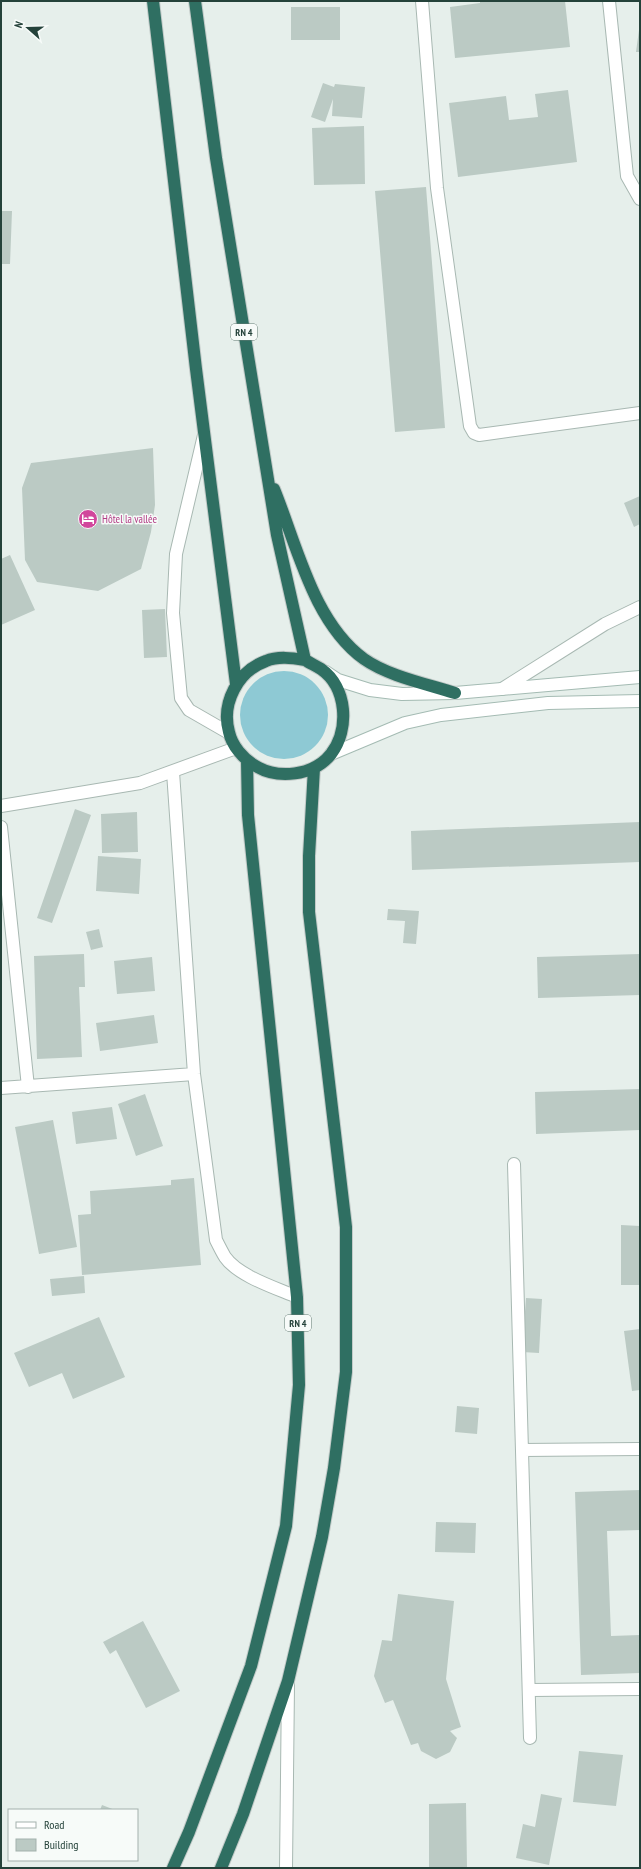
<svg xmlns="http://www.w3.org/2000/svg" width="641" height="1869" viewBox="0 0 641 1869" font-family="'PT Sans Narrow',sans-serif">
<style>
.water{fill:#8ec9d4}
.building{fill:#bbcac4}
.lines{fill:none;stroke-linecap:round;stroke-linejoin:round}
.lane-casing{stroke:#a8b8b2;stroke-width:14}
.street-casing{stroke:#a8b8b2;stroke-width:14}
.secondary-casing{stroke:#a4bbb3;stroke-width:14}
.highway-casing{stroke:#c2cac8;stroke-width:14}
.lane{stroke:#fff;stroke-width:12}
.street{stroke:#fff;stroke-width:12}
.secondary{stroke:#fff;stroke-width:12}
.highway{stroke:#2f6f62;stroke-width:12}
.labels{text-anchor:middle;stroke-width:3;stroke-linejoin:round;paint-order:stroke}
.shield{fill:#f7fbf9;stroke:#637a73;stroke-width:1}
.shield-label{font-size:10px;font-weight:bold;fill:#24423a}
.hotel-label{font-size:11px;fill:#b23c85;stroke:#f7fbf9;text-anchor:start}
</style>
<rect width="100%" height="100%" fill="#e6efeb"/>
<!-- water -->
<path class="water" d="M240 715a44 44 0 1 1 88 0a44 44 0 1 1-88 0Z"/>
<!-- building -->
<path class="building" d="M 480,1 L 565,1 L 570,47 L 455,58 L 450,7 L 480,3 Z
M 291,7 L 340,7 L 340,40 L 291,40 Z
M 639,30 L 640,30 L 640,52 L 636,52 Z
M 323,83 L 334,87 L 335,84 L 365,87 L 362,118 L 332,116 L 333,99 L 325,122 L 311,117 Z
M 568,90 L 577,162 L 458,177 L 449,103 L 506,96 L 509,120 L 538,117 L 535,94 Z
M 364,126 L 365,184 L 314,185 L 312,128 Z
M 426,187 L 445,428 L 395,432 L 375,191 Z
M 1,211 L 12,211 L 10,264 L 1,264 Z
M 153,448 L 155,505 L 151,532 L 141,569 L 98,591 L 37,582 L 25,560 L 22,488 L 31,463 Z
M 640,496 L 640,524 L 634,527 L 624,503 Z
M 10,555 L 35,610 L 1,625 L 1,559 Z
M 165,609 L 167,657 L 144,658 L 142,610 Z
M 75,809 L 91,815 L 52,923 L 37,918 Z
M 137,812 L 138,852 L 102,853 L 101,814 Z
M 640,822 L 640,862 L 412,870 L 411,831 Z
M 98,856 L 141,859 L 139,894 L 96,891 Z
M 388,909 L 419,911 L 416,944 L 403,943 L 405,921 L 387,920 Z
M 99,929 L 103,947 L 91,950 L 86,932 Z
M 84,954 L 85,987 L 79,987 L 82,1057 L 37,1059 L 34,956 Z
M 640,954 L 640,995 L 538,998 L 537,957 Z
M 152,957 L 155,991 L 117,994 L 114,961 Z
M 154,1015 L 158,1043 L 100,1051 L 96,1023 Z
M 640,1089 L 640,1130 L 536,1134 L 535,1092 Z
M 145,1094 L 163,1146 L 136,1156 L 118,1104 Z
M 112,1107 L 117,1139 L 76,1144 L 72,1112 Z
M 53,1120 L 77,1247 L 39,1254 L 15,1127 Z
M 194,1178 L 201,1265 L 82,1275 L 78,1215 L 91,1214 L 90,1191 L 171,1185 L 171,1180 Z
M 621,1225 L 640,1226 L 640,1285 L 621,1285 Z
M 84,1276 L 85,1293 L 52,1296 L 50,1279 Z
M 526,1298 L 542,1299 L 539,1353 L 522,1352 Z
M 99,1317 L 125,1377 L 73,1399 L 62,1373 L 29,1387 L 14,1353 Z
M 640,1329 L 640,1390 L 632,1391 L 624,1331 Z
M 457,1406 L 479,1408 L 477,1434 L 455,1432 Z
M 640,1490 L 640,1530 L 607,1531 L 611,1636 L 640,1635 L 640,1673 L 581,1675 L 575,1492 Z
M 436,1522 L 476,1523 L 475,1553 L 435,1552 Z
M 398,1594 L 454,1601 L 446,1679 L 461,1727 L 450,1731 L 457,1738 L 450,1752 L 436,1759 L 421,1751 L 418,1743 L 411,1745 L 393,1700 L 385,1703 L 374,1676 L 382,1640 L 392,1641 Z
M 143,1621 L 180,1691 L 146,1708 L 116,1650 L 110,1654 L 103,1642 Z
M 579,1751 L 623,1755 L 616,1806 L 573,1802 Z
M 541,1794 L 562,1798 L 549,1865 L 516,1858 L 523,1824 L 535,1827 Z
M 466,1803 L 467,1868 L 429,1868 L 429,1804 Z
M 102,1805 L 115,1810 L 100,1810 Z"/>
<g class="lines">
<defs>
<path id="lane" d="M 422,1 L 437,188 L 470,426 L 474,433 L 479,435 L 640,413
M 609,1 L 627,176 L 640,199
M 204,435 L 176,554 L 173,613 L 181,698 L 189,710 L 229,733"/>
<path id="street" d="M 502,689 L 605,624 L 640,607
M 173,772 L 194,1074 L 216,1240 C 219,1246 222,1252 225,1257 C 238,1276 276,1288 297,1297
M 1,806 L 140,783 L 236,748
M 1,827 L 28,1087
M 1,1088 L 194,1074
M 514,1164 L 530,1738
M 522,1450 L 640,1449
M 530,1690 L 640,1689
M 286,1868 L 288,1685"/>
<path id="secondary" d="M 326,672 L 338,680 L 370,690 L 402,694 L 455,693 L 640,677
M 331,754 L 405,723 L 441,715 L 548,703 L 640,701"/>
<path id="highway" d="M 153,1 L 196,369 L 236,684
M 195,1 L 216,158 L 277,535 L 305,660 C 310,663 316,666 321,669 C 347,687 350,729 331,754 C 314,776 277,780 254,765 C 243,758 232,746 229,732 C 221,703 238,671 266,661 C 278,656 292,658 305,660
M 274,489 C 297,545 313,622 364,659 C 388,676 427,684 455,693
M 173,1868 L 189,1832 L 251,1666 L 286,1526 L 299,1385 L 297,1297 L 248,815 L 247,760
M 221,1868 L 243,1814 L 288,1681 L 322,1537 L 334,1468 L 346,1372 L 346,1227 L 309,912 L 309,856 L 314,768"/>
</defs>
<!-- lane casing -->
<use href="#lane" class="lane-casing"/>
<!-- street casing -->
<use href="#street" class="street-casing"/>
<!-- secondary casing -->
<use href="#secondary" class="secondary-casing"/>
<!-- highway casing -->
<use href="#highway" class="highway-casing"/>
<!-- lane -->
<use href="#lane" class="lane"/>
<!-- street -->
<use href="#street" class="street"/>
<!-- secondary -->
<use href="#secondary" class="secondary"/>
<!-- highway -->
<use href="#highway" class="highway"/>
</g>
<!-- icons -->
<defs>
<symbol id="hotel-disc" viewBox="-11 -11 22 22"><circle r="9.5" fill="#d1479c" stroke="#f7fbf9"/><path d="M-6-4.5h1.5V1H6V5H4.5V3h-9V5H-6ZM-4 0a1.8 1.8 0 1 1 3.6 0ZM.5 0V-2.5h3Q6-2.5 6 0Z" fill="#fff"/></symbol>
</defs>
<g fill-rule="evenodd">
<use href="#hotel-disc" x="77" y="508" width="22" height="22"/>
</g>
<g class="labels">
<!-- shield labels -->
<g class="shield">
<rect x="231" y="324" width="26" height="16" rx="3"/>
<rect x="285" y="1315" width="26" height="16" rx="3"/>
</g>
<g class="shield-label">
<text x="244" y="336">RN 4</text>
<text x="298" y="1327">RN 4</text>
</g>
<!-- hotel labels -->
<g class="hotel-label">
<text x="102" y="523">Hôtel la vallée</text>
</g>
</g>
<!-- border -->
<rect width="641" height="1869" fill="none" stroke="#24423a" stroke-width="4"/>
<!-- legend -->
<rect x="8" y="1809" width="130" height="52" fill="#f7fbf9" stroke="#a3b1ad"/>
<rect x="16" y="1822" width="20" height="6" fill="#ffffff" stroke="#a3b1ad"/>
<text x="44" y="1829" font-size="12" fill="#24423a">Road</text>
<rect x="16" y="1839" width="20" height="12" fill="#bbcac4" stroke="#a3b1ad"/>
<text x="44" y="1849" font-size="12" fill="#24423a">Building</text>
<!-- north arrow -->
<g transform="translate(28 28) rotate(290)" stroke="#f7fbf9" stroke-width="3" paint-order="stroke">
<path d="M0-3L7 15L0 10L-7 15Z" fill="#24423a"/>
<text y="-6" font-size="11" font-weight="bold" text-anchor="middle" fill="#24423a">N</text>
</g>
</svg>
